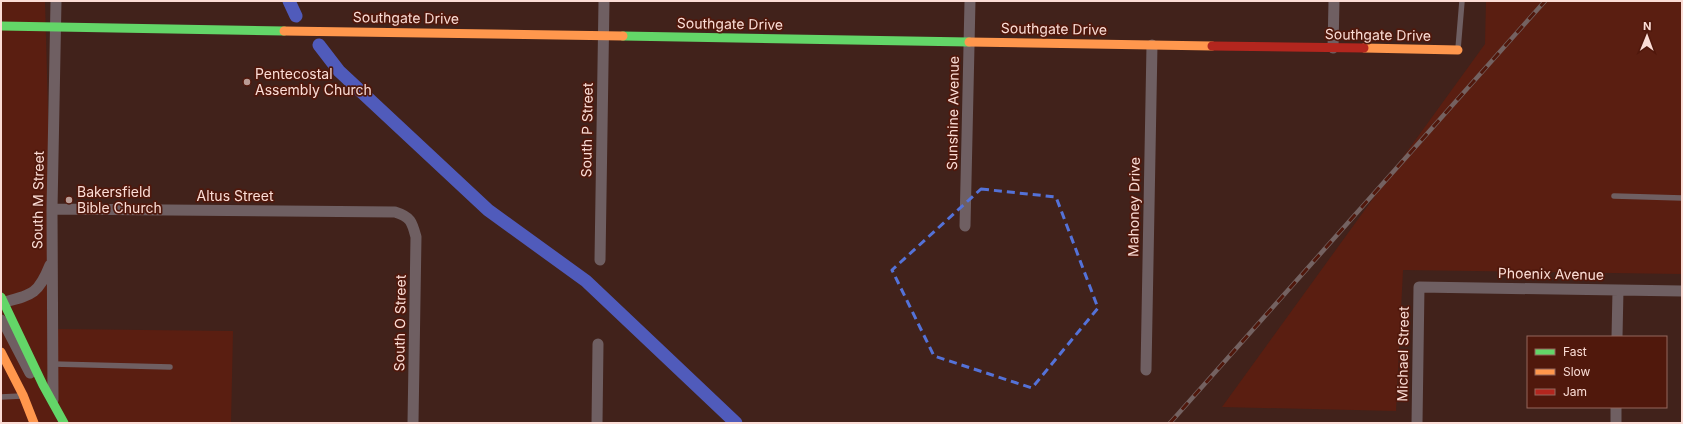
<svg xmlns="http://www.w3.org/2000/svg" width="1683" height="424" viewBox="0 0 1683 424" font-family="Inter,sans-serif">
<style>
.built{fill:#5a1e11}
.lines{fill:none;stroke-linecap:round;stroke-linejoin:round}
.canal{stroke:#505bbb;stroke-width:13}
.lane{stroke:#6f5f62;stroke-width:5.5}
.street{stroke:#6f5f62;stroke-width:11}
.fast{stroke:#63d668;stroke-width:9}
.slow{stroke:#ff974d;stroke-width:9}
.jam{stroke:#b3261e;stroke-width:9}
.rail-casing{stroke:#746261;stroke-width:4.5}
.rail{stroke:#50180c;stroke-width:3;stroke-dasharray:9;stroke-linecap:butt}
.marked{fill:none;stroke:#5472d8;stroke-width:3;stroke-dasharray:8 5;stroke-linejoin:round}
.poi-dot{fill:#ba9c95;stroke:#50180c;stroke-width:1.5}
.labels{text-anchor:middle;stroke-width:3.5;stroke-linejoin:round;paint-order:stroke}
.street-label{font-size:14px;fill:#fbddd6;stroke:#50180c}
.poi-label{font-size:14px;fill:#fbddd6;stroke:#50180c;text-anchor:start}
</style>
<rect width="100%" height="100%" fill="#41221b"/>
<!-- built -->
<path class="built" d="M 1,1 L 45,1 L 54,329 L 233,331 L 231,423 L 1,423 Z
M 1486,1 L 1682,1 L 1682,274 L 1403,270 L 1396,411 L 1222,407 L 1485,44 Z"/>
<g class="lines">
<!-- canal -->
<path class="canal" d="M 289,1 L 296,16
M 319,45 L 339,71 L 488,210 L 586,281 L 736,423"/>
<!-- lane -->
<path class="lane" d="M 1458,49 L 1462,1
M 1614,196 L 1682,198
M 53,364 L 170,367
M 1,397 L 21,396"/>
<!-- street -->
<path class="street" d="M 1333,48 L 1334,1
M 52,209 L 395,212 C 411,217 412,222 416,237 L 413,423
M 965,226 L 970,1
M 600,260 L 604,1
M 1,303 C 32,295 38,295 50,265
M 1,320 L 6,327 L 30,373
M 1617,337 L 1618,290
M 1146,370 L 1152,45
M 53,400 L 52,209 L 56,1
M 597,423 L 598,344
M 1417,423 L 1419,287 L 1682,291
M 1616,423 L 1616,407"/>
<!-- fast -->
<path class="fast" d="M 1,26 L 284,31
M 623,36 L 969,42
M 1,297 L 43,385 L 64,423"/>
<!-- slow -->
<path class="slow" d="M 284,31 L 623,36
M 969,42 L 1212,46
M 1364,48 L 1458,50
M 1,352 L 23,395 L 34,423"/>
<!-- jam -->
<path class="jam" d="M 1212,46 L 1364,48"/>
<defs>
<path id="rail" d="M 1170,423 L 1545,1"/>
</defs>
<!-- rail casing -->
<use href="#rail" class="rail-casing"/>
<!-- rail -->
<use href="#rail" class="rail"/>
</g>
<!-- marked area -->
<path class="marked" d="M 981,189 L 1056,197 L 1098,308 L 1032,388 L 934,356 L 892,270 Z"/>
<!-- markers -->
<g class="poi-dot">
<circle cx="247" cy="82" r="4"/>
<circle cx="69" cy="200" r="4"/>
</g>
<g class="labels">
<!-- street labels -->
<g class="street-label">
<text transform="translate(406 18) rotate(1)" y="5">Southgate Drive</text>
<text transform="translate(730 24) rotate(1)" y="5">Southgate Drive</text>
<text transform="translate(1054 29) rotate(1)" y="5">Southgate Drive</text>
<text transform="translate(1378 35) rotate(1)" y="5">Southgate Drive</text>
<text transform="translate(953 113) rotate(-89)" y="5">Sunshine Avenue</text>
<text transform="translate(587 130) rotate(-89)" y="5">South P Street</text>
<text x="235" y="201">Altus Street</text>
<text transform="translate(38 200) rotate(-89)" y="5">South M Street</text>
<text transform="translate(1134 207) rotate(-89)" y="5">Mahoney Drive</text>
<text transform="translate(1551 274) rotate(1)" y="5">Phoenix Avenue</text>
<text transform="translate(400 323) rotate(-89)" y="5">South O Street</text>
<text transform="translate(1403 354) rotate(-89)" y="5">Michael Street</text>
</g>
<!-- poi labels -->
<g class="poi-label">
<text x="255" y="79">Pentecostal<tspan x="255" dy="16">Assembly Church</tspan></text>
<text x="77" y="197">Bakersfield<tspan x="77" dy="16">Bible Church</tspan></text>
</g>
</g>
<!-- border -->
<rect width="1683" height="424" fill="none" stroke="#fbddd6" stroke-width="4"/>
<!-- legend -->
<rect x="1527" y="336" width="140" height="72" fill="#50180c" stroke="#94675d"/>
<rect x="1535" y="349" width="20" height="6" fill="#63d668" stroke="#94675d"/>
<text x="1563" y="356" font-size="12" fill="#fbddd6">Fast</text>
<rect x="1535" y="369" width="20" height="6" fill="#ff974d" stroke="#94675d"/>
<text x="1563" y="376" font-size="12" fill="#fbddd6">Slow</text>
<rect x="1535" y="389" width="20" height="6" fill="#b3261e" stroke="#94675d"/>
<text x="1563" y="396" font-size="12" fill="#fbddd6">Jam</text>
<!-- north arrow -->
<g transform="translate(1647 36) rotate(1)" stroke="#50180c" stroke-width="3" paint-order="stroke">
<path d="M0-3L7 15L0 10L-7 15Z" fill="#fbddd6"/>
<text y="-6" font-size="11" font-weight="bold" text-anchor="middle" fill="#fbddd6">N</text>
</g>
</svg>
